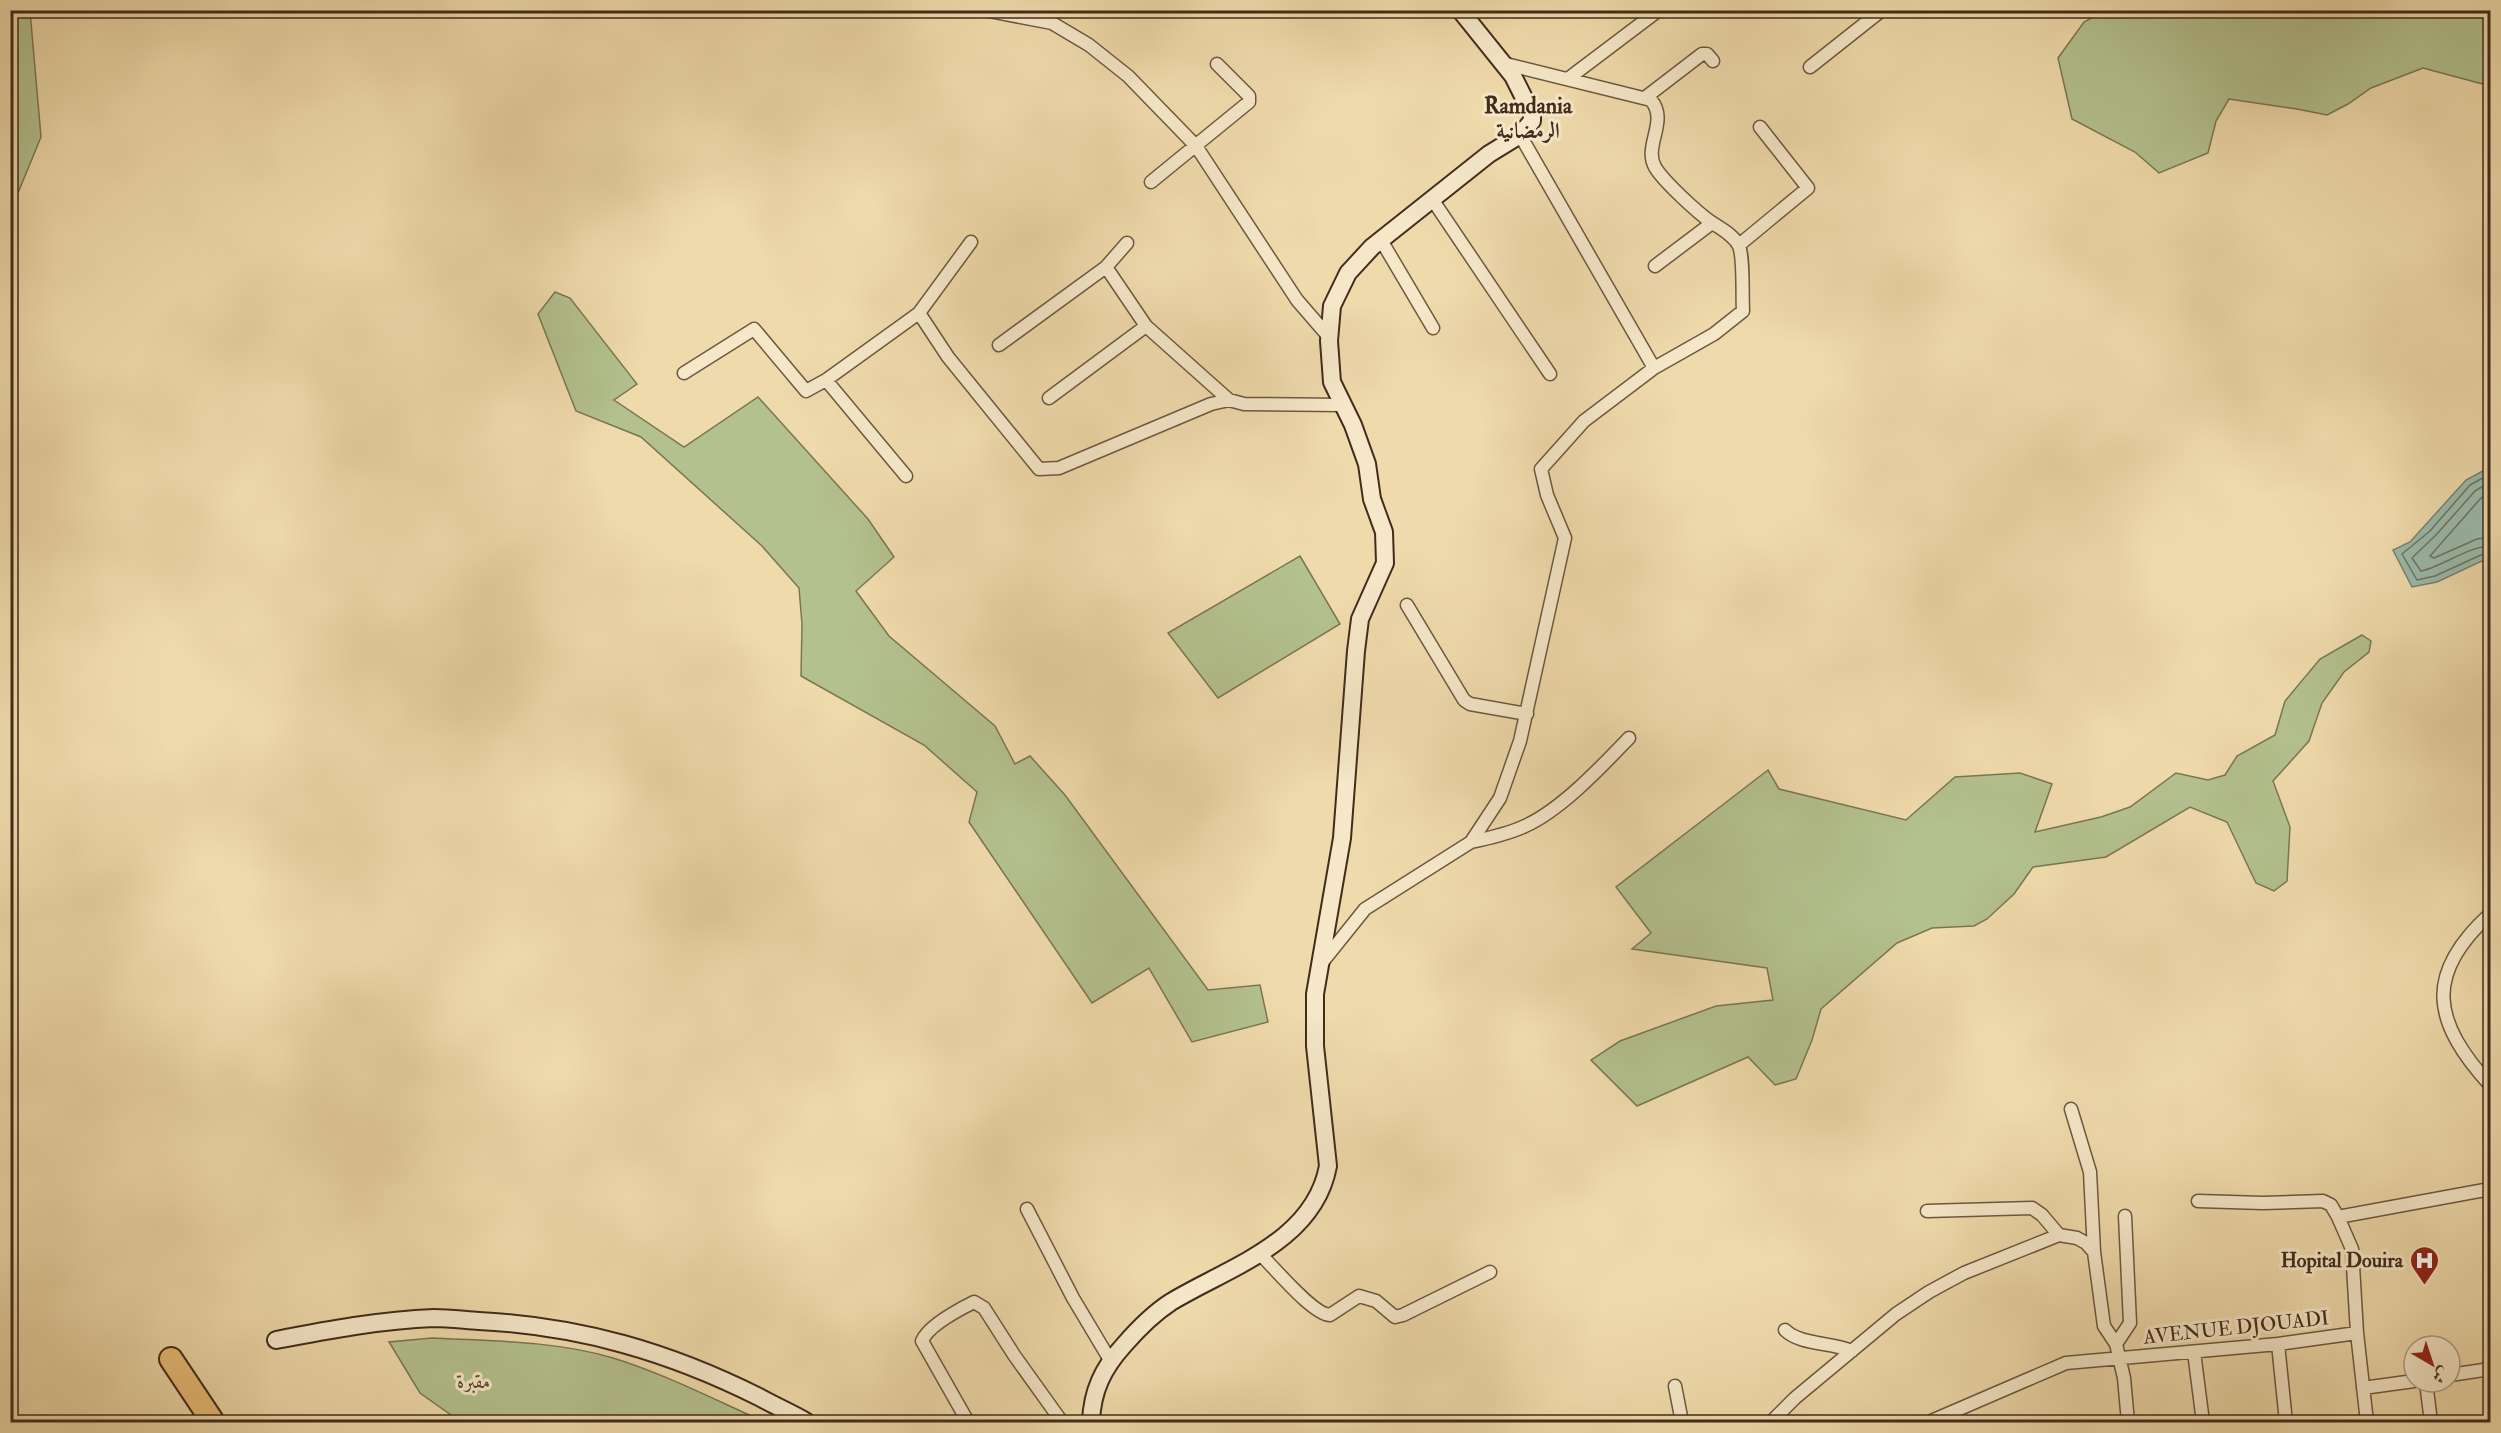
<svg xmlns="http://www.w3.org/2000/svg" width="2501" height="1433" viewBox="0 0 2501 1433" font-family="'IM FELL Double Pica',Amiri,serif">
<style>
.green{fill:#b3c18e;stroke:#7a7655;stroke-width:1.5}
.water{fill:#9abaab;stroke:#778172;stroke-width:1.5}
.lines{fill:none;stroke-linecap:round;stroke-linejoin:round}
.shore{stroke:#6e7364;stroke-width:1.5}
.street-casing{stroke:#6d5840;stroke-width:15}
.secondary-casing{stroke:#422c1c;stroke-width:20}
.highway-casing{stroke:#422c1c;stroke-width:26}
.street{stroke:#f5e7c8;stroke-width:12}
.secondary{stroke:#f5e7c8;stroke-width:16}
.highway{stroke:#e8bd76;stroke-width:22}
.labels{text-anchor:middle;stroke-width:6;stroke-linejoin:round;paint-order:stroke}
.poi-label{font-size:20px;font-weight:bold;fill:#422c1c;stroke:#f5e7c8;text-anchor:end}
.street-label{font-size:20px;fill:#422c1c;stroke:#f5e7c8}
.park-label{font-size:20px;font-style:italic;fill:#594a33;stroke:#f5e7c8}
.quarter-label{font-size:22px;font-weight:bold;fill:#422c1c;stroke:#f5e7c8}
</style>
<rect width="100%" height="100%" fill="#efdaab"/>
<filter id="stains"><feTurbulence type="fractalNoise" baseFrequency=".00333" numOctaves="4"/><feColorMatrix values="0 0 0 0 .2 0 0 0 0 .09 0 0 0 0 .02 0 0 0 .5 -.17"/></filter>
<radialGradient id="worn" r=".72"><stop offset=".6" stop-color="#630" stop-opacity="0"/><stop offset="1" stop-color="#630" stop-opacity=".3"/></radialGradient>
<!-- green -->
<path class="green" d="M 11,10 L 30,11 L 41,137 L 11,210 Z
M 2104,11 L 2490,11 L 2490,86 L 2423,68 L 2371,88 L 2348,104 L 2327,115 L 2297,109 L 2229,99 L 2216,121 L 2208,153 L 2159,173 L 2135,152 L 2072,119 L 2058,58 L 2084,22 Z
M 555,292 L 570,298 L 637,384 L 614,400 L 684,447 L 758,397 L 868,519 L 894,557 L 856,591 L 889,636 L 995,726 L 1015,764 L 1030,756 L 1065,795 L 1208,990 L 1260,985 L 1268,1022 L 1192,1042 L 1149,968 L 1092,1003 L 969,822 L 977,792 L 924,745 L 801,676 L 802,624 L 799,588 L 762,546 L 641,437 L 576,411 L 538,314 Z
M 1300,556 L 1340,624 L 1218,698 L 1168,633 Z
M 2362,635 L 2371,641 L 2369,652 L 2344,672 L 2322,703 L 2309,741 L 2273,781 L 2290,827 L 2287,881 L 2274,891 L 2256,883 L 2227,822 L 2190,807 L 2106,857 L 2033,867 L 2014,894 L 1987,919 L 1974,926 L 1932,928 L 1897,943 L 1821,1009 L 1812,1040 L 1796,1079 L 1775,1085 L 1748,1057 L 1637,1106 L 1591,1060 L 1620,1041 L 1716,1006 L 1773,1000 L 1767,968 L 1632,949 L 1651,933 L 1616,887 L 1768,770 L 1779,789 L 1906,820 L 1955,777 L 2020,773 L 2052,784 L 2035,832 L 2101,817 L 2130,807 L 2176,773 L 2208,780 L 2225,775 L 2237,756 L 2275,735 L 2285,701 L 2320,659 Z
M 432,1338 C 490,1341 558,1341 613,1358 C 665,1374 715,1400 765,1422 L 461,1422 L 420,1393 L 389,1342 Z"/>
<!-- water -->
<path class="water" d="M 2490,467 L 2490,562 L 2486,559 L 2437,582 L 2412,587 L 2393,550 L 2410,542 L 2466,480 Z"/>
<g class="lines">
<!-- shore -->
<path class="shore" d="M 2490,474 L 2470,485 L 2430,531 L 2402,554 L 2417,580 L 2435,576 L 2483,554 L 2490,555
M 2490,482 L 2475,491 L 2436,535 L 2412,558 L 2421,571 C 2442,567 2472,544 2490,547
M 2490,493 L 2481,498 L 2430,556 L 2434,558 L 2477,539 L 2490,537"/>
<defs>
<path id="street" d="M 984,10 L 1052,23 L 1089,45 L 1128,76 L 1196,146 L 1297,300 L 1329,337
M 1810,67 L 1882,10
M 1569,78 L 1659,10
M 1646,97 L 1702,54 L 1707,54 L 1713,61
M 1520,135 L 1654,368
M 1151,182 L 1249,102 L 1249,96 L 1217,64
M 1432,199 L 1550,374
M 1381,240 L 1433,328
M 1739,245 L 1808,188 L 1760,127
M 1655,266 L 1712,223
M 1106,267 L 1127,243
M 919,313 L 971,242
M 999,345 L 1106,267 L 1146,326 L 1229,400
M 684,373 L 754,329 L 806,391 L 826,380 L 919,313 L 948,357 L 1039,469 L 1059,468 L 1211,404 L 1229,400 L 1244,404 L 1343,405
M 826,380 L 906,476
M 1049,398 L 1146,326
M 1407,605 L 1464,700 L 1470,704 L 1527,714
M 1471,842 C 1490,838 1508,834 1525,826 C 1561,810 1602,766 1629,738
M 2490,914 C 2423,975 2433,1022 2490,1085
M 1320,965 L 1365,909 L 1471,842 L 1500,798 L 1520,741 L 1565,538 L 1547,495 L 1541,469 L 1584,421 L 1654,368 L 1714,334 L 1743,311 C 1742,296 1744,258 1739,246 C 1734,235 1720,228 1711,222 C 1698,213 1663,181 1655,167 C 1643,146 1669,121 1651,100 L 1502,63
M 2071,1109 L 2090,1172 L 2094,1252
M 2198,1201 L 2263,1203 L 2323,1201 L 2331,1205 L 2338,1217 L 2352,1249 L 2357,1333 L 2367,1422
M 1027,1209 L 1073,1298 L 1110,1360
M 1927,1211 L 2032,1208 L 2042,1215 L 2059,1235
M 2338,1217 L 2490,1189
M 1260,1254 C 1275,1268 1312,1314 1330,1315 L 1359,1296 L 1376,1301 L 1395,1317 L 1403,1315 L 1490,1272
M 1785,1330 C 1800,1345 1831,1342 1852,1351
M 2116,1344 L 2130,1323 L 2125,1216
M 2278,1344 L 2286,1422
M 2194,1352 L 2203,1422
M 2450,1375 L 2490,1369
M 2426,1382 L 2431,1422
M 1675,1386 L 1682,1422
M 2363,1388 L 2414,1381
M 968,1422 L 922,1341 C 928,1326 960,1309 974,1302 L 984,1308 L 1014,1355 L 1062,1422
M 1771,1422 L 1795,1398 L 1896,1314 L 1929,1292 L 1964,1273 L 2059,1235 L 2077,1238 L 2086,1243 L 2094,1252 L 2104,1326 L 2116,1344 L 2124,1378 L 2128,1422
M 1929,1422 L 2066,1363 L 2278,1344 L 2357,1333"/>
<path id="secondary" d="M 276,1340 C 328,1330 381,1320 434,1318 C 449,1318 464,1320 479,1321 C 580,1326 669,1352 759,1397 C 775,1406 792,1413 807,1422
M 1091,1422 C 1092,1391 1103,1368 1124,1345 C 1137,1330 1154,1313 1171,1302 C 1229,1267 1314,1242 1328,1166 L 1315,1046 L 1315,994 L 1342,838 L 1356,651 L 1360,619 L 1385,563 L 1384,532 L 1372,499 L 1367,464 L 1353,425 L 1332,382 L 1329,341 L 1332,306 L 1348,273 L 1372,247 L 1489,154 L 1520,135 L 1532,121 L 1532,114 L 1513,76 L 1460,10"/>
<path id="highway" d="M 171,1359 L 213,1422"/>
</defs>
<!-- street casing -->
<use href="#street" class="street-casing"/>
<!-- secondary casing -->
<use href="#secondary" class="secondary-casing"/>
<!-- highway casing -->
<use href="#highway" class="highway-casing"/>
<!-- street -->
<use href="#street" class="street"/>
<!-- secondary -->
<use href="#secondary" class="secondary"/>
<!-- highway -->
<use href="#highway" class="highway"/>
</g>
<!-- icons -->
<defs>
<symbol id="hospital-pin" viewBox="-11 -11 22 30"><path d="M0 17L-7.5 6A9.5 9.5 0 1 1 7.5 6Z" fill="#8f2418" stroke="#f5e7c8"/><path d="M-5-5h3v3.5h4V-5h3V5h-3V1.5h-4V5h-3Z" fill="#fff"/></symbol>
</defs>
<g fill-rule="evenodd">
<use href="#hospital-pin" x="2408" y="1244" width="33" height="45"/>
</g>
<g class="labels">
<!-- poi labels -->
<g class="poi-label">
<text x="2403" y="1267">Hopital Douira</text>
</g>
<!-- street labels -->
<g class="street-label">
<text transform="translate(2236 1327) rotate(-6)" y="7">AVENUE DJOUADI</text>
</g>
<!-- park labels -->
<g class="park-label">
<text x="474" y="1388">مقبرة</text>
</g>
<!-- quarter labels -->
<g class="quarter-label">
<text x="1528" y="113">Ramdania<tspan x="1528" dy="25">الرمضانية</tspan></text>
</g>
</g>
<!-- margin -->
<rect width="2501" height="1433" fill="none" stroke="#efdaab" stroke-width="36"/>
<rect x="12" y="12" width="2477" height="1409" fill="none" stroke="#422c1c" stroke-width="3"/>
<rect x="18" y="18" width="2465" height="1397" fill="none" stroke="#422c1c" stroke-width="1.5"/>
<!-- north arrow -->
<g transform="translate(2432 1364) rotate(141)"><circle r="28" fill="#f5e7c8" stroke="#ad9c83" stroke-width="1.5"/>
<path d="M0-4.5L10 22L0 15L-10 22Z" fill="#8f2418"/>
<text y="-9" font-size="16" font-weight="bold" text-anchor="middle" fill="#422c1c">ش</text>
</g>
<rect width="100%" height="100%" filter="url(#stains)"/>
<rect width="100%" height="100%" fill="url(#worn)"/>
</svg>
